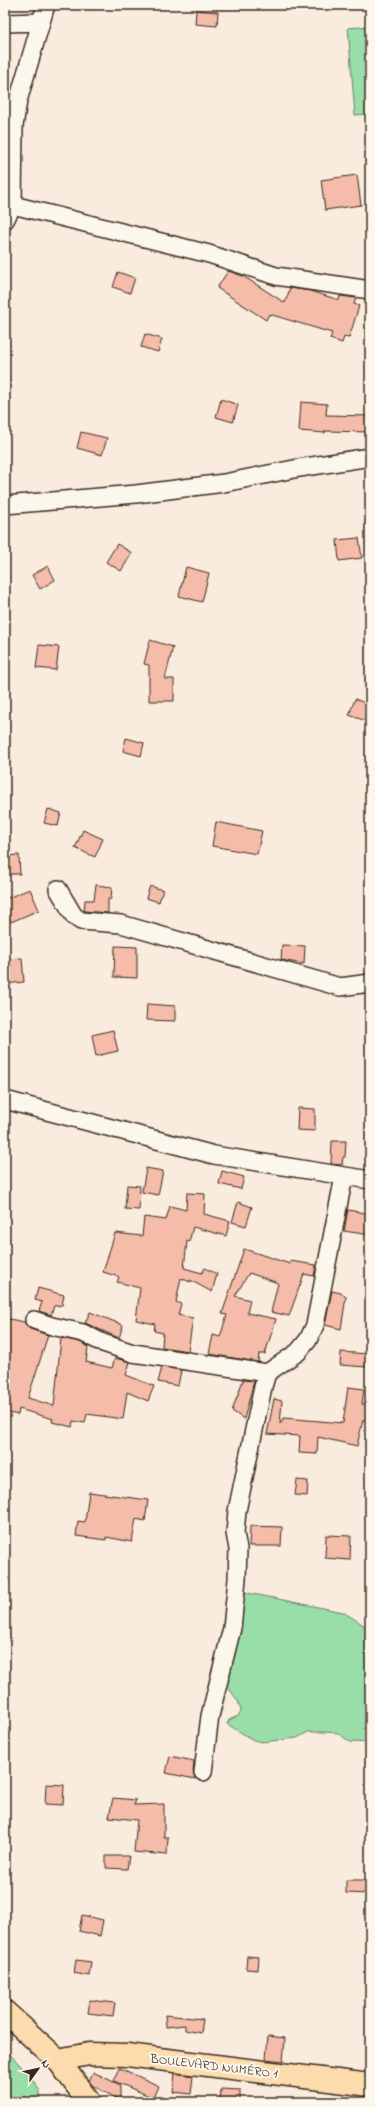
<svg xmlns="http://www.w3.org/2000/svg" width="375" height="2107" viewBox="0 0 375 2107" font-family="'Indie Flower',sans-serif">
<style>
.green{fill:#99dda9;stroke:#6a8464}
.building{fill:#f4bca9;stroke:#3b2a1e}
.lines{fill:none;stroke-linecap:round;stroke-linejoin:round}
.minor-casing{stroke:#3b2a1e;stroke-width:20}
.major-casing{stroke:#3b2a1e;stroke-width:25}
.minor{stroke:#fbf7ec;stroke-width:17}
.major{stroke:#fcdcac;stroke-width:22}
.labels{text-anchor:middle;stroke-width:4;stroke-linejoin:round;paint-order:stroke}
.street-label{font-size:13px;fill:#3b2a1e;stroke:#fbf7ec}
</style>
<rect width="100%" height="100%" fill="#faebdf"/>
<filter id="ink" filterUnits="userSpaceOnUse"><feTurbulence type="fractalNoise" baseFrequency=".025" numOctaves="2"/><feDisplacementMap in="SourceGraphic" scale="8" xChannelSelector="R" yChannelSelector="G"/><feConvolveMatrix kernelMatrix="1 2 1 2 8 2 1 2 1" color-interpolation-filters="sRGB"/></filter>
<g filter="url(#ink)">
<!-- green -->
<path class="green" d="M 370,26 L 370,114 L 355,115 L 348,28 Z
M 243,1592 L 343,1612 L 370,1629 L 370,1743 L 350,1742 L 338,1733 L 324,1732 L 308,1732 L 297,1738 L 263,1742 L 253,1740 L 227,1724 L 229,1720 L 238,1716 L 241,1711 L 238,1701 L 227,1686 Z
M 5,2049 L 32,2078 L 40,2091 L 40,2102 L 5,2102 Z"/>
<!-- building -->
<path class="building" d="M 196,10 L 218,12 L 217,26 L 195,24 Z
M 357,175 L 361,205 L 325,210 L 321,180 Z
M 228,271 L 243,276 L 285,303 L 290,288 L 310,291 L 339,300 L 340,296 L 356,298 L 354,304 L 359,306 L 349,338 L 344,337 L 342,343 L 330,339 L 332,333 L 269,314 L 266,320 L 217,288 Z
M 118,272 L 135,278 L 130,293 L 113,287 Z
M 145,334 L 162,339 L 158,352 L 141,347 Z
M 221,399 L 238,405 L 233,422 L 216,417 Z
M 301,402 L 327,404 L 326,415 L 370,416 L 370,432 L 325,431 L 325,433 L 299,431 Z
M 81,432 L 107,438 L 102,455 L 77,448 Z
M 359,538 L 362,558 L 339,561 L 337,540 Z
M 117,544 L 132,553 L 121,571 L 106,562 Z
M 48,566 L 55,580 L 40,589 L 32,575 Z
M 186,567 L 209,573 L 202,602 L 179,596 Z
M 150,640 L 173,647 L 165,679 L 174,679 L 174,701 L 149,701 L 149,665 L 144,664 Z
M 39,645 L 59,647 L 56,670 L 36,668 Z
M 355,699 L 370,705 L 366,721 L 349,715 Z
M 126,738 L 144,743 L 141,756 L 123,751 Z
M 48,809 L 61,813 L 58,826 L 44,823 Z
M 216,822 L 262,831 L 257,854 L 212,846 Z
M 83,830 L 103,839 L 95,857 L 75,848 Z
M 19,855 L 20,874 L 7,874 L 6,856 Z
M 96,885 L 112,887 L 111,899 L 108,899 L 108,913 L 84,911 L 85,900 L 94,900 Z
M 150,886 L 163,890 L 159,902 L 146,898 Z
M 30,889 L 39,910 L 11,922 L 5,908 L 5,899 Z
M 282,945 L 305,946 L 304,964 L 281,960 Z
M 115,946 L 137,947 L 137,978 L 114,977 Z
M 22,958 L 24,982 L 5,984 L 5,959 Z
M 147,1004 L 175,1006 L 175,1021 L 146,1020 Z
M 113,1030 L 118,1051 L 96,1056 L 92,1035 Z
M 298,1108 L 315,1109 L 315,1131 L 297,1130 Z
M 332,1141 L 346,1141 L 345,1157 L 343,1157 L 342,1165 L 331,1164 Z
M 146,1168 L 163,1171 L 158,1195 L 142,1192 Z
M 222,1171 L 244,1177 L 241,1189 L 219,1184 Z
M 127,1185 L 140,1186 L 139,1210 L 125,1209 Z
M 187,1193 L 205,1194 L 204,1214 L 230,1221 L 226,1236 L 193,1227 L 189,1242 L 187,1241 L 184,1268 L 202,1273 L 205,1268 L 217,1274 L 212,1292 L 190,1280 L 190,1282 L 181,1278 L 176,1302 L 181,1304 L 178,1315 L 193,1318 L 188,1351 L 162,1347 L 163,1333 L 154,1331 L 155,1324 L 136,1320 L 140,1288 L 117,1282 L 119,1277 L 103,1272 L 115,1233 L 142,1236 L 144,1217 L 166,1220 L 170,1206 L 186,1210 Z
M 238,1202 L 252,1207 L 246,1226 L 232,1222 Z
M 348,1210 L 370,1214 L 370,1235 L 344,1231 Z
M 244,1249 L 290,1264 L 290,1261 L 316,1265 L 314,1276 L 304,1274 L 289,1316 L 271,1312 L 278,1283 L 249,1273 L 235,1296 L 250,1300 L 247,1313 L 276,1319 L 265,1354 L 259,1354 L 258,1362 L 209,1354 L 213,1335 L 220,1337 L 227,1315 L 222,1314 Z
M 38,1288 L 64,1295 L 62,1305 L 54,1306 L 51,1315 L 39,1311 L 42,1302 L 35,1300 Z
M 332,1291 L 341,1293 L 346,1297 L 341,1329 L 325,1325 Z
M 90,1312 L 123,1325 L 119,1338 L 85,1323 Z
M 5,1318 L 24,1322 L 30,1329 L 48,1335 L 28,1398 L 54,1406 L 61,1338 L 80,1342 L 88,1347 L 86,1362 L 112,1368 L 115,1358 L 130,1362 L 126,1375 L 154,1386 L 148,1401 L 127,1392 L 123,1419 L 87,1414 L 85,1423 L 73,1421 L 72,1427 L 52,1422 L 53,1419 L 19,1409 L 18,1415 L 5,1412 Z
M 341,1352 L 368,1354 L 367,1367 L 340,1365 Z
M 162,1367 L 181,1370 L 178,1386 L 158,1382 Z
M 243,1380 L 254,1381 L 244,1419 L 232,1411 Z
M 348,1387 L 364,1389 L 362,1404 L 370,1404 L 370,1420 L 363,1420 L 357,1446 L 318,1437 L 317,1454 L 299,1453 L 300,1436 L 267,1434 L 274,1399 L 282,1401 L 280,1424 L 284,1418 L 343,1423 Z
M 297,1480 L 308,1481 L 307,1496 L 295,1495 Z
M 89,1492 L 148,1500 L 145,1521 L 136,1519 L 132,1542 L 106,1537 L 106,1540 L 76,1536 L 78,1521 L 85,1522 Z
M 250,1526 L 282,1527 L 281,1546 L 249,1546 Z
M 326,1535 L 351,1536 L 350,1560 L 325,1558 Z
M 170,1756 L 194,1761 L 193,1771 L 195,1779 L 166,1773 Z
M 46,1784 L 64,1785 L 63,1805 L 45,1804 Z
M 113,1798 L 136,1800 L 134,1805 L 164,1804 L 164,1837 L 168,1837 L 167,1855 L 134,1852 L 137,1820 L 109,1817 Z
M 106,1856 L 129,1856 L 127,1869 L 106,1868 Z
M 346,1880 L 369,1880 L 369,1894 L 346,1893 Z
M 82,1915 L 103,1920 L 100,1936 L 79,1931 Z
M 247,1956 L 259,1957 L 258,1970 L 246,1969 Z
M 76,1960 L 91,1962 L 89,1976 L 74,1973 Z
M 90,2000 L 115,2003 L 113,2016 L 88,2013 Z
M 165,2015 L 203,2019 L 201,2033 L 185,2030 L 185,2025 L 166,2027 Z
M 268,2036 L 285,2038 L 283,2061 L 266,2059 Z
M 120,2068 L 159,2086 L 154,2098 L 114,2081 Z
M 93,2072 L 120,2085 L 120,2100 L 93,2086 L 89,2081 Z
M 175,2073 L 193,2076 L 191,2094 L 173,2092 Z
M 221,2089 L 240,2090 L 240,2102 L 220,2102 Z"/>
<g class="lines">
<defs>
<path id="minor" d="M 5,23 L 40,22
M 13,205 L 209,254 L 276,276 L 370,290
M 5,220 L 13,205 L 14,126 L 18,101 L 46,5
M 5,505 L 136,494 L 224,483 L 299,468 L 370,457
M 58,889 L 74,916 L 81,921 L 121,924 L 340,987 L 370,983
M 5,1100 L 214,1155 L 370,1180
M 34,1320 L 52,1326 L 83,1333 L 103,1343 L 133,1353 L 267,1373
M 203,1772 L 210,1716 L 232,1628 L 237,1579 L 238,1549 L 235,1533 L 237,1511 L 263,1387 L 267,1373 L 298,1352 L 308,1340 L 315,1325 L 344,1176"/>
<path id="major" d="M 5,2012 L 58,2060 L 89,2102
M 58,2060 L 89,2054 L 127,2055 L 370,2085"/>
</defs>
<!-- minor casing -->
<use href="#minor" class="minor-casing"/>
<!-- major casing -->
<use href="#major" class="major-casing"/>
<!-- minor -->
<use href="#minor" class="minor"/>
<!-- major -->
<use href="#major" class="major"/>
</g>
</g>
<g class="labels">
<!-- street labels -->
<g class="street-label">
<text transform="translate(214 2065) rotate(7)" y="5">BOULEVARD NUMÉRO 1</text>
</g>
</g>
<!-- margin -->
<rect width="375" height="2107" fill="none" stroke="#fbf7ec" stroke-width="20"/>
<rect x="10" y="10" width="355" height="2087" fill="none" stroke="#3b2a1e" stroke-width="1.5" filter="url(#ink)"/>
<!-- north arrow -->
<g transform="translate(38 2069) rotate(57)" stroke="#fbf7ec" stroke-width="3" paint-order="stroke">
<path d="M0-3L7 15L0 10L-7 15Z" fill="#3b2a1e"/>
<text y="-6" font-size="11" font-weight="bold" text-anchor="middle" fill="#3b2a1e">N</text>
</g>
</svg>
